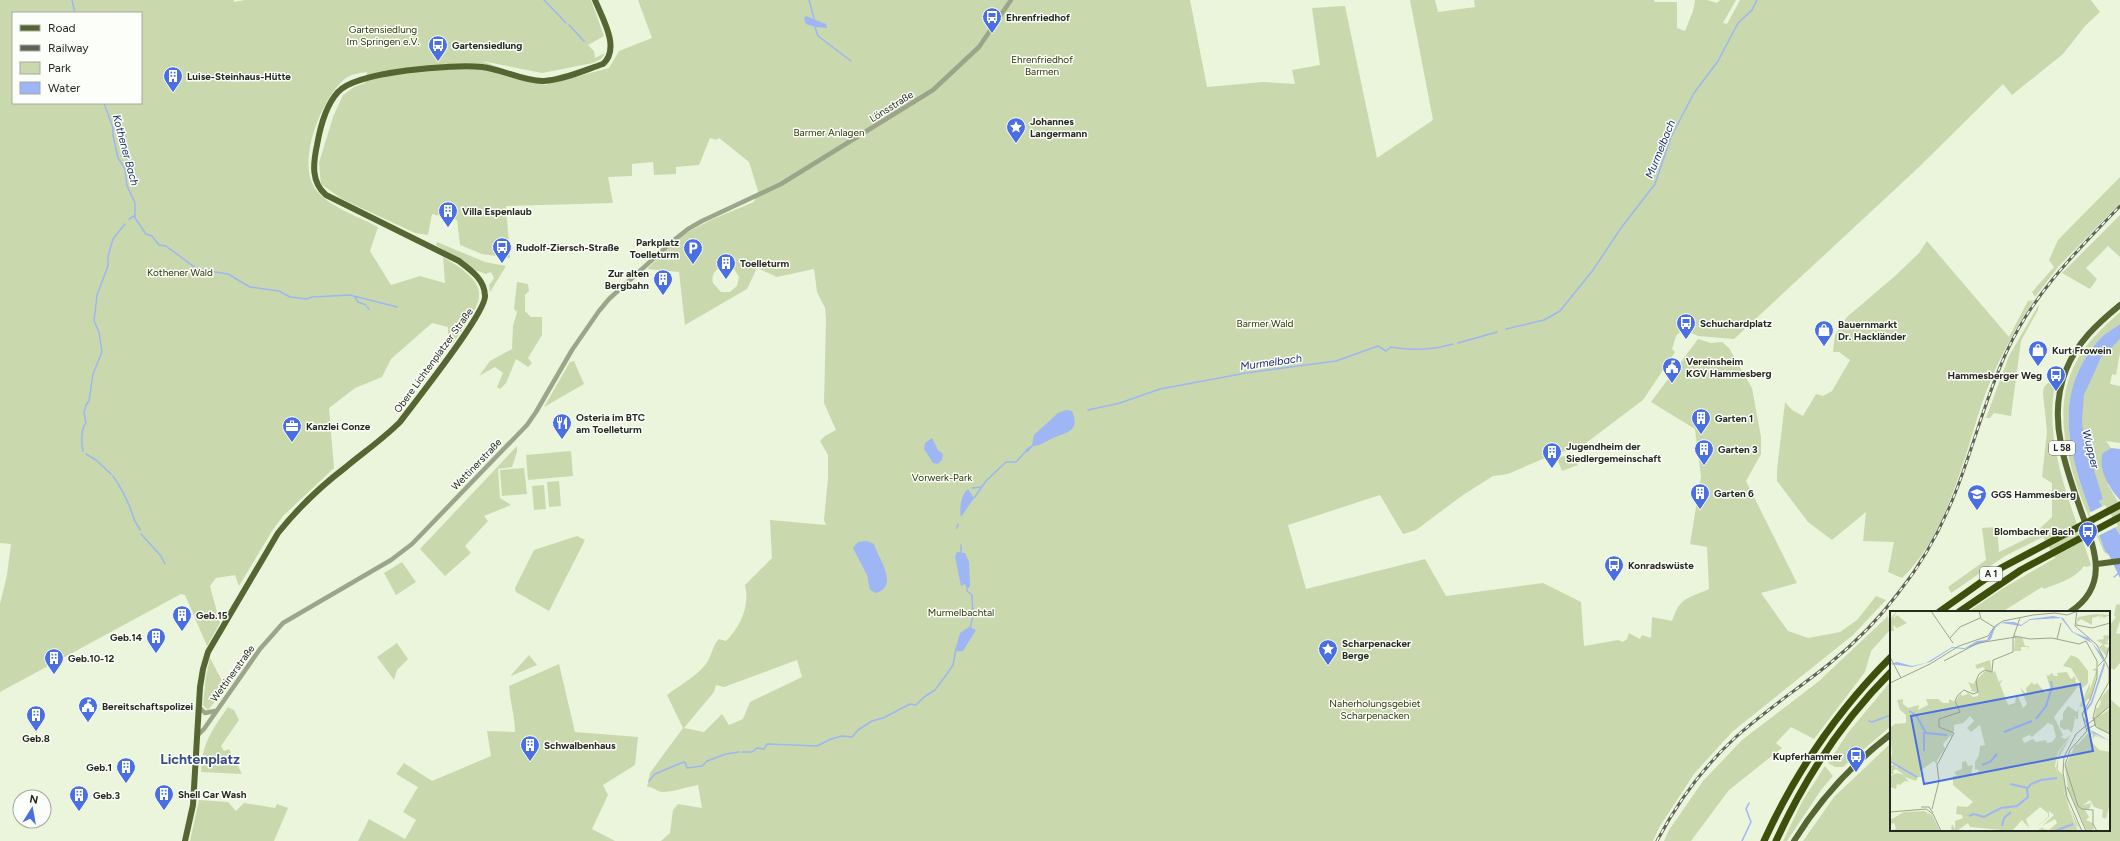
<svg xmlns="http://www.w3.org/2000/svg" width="2120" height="841" viewBox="0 0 2120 841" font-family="Figtree,sans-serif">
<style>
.green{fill:#c9d9ad;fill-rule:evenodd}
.water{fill:#9eb6f3}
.pier{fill:#ebf5db}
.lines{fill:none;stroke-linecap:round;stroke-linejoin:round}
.stream{stroke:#9eb6f3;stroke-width:1.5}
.minor{stroke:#9aa589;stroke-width:4.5}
.major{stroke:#556632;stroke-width:6}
.highway{stroke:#3d4f0b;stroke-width:7}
.rail-casing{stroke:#5e6455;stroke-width:3}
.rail{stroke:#fcfef9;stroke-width:1.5;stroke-dasharray:4.5;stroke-linecap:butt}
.labels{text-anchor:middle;stroke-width:3;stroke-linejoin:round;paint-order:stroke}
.shield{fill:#fcfef9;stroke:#666960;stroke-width:1}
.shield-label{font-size:9px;font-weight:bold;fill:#25291f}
.poi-label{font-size:10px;font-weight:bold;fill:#25291f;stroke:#fcfef9;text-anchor:start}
.park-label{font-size:10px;fill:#2a3704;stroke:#fcfef9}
.street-label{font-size:10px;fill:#25291f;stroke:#fcfef9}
.water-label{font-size:11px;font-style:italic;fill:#1a2d73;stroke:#fcfef9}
.district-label{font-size:14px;font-weight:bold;fill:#384d88;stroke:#fcfef9}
.inset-river{fill:none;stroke:#9eb6f3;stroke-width:2}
.inset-road{fill:none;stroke:#9ca390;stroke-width:1}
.view{fill:#4a6fe3;fill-opacity:0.15;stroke:#4a6fe3;stroke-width:2}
.inset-edge{fill:none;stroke:#25291f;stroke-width:2}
</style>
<rect width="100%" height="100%" fill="#ebf5db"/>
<!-- green -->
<path class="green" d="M 0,0 L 234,0 L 234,2 L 245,0 L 591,0 L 604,36 L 588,45 L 594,51 L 595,58 L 605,53 L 601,59 L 593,63 L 542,73 L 482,61 L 545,85 L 609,68 L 619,51 L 652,38 L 638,0 L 1190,0 L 1207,87 L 1263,82 L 1295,84 L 1292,70 L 1320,65 L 1312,8 L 1345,6 L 1377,158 L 1433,120 L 1410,0 L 1435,0 L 1438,12 L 1475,7 L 1474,0 L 1654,0 L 1655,2 L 1677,2 L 1677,28 L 1685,31 L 1693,11 L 1695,0 L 1707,0 L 1717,3 L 1720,0 L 1736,0 L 1723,23 L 1727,24 L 1740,0 L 2091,0 L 2100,12 L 2085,26 L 2063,54 L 2012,95 L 2003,84 L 2001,86 L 1918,168 L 1734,339 L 1698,336 L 1683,329 L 1676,336 L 1672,349 L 1675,352 L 1643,400 L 1582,446 L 1574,450 L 1559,452 L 1508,474 L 1493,476 L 1463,495 L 1416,530 L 1403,534 L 1380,495 L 1288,525 L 1306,589 L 1425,559 L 1446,596 L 1543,583 L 1581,602 L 1584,646 L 1618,640 L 1623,642 L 1627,639 L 1629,633 L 1640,639 L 1642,635 L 1651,638 L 1652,617 L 1672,621 C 1680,597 1687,599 1709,589 L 1707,547 L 1690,544 L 1701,477 L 1695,429 L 1651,402 L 1698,339 L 1711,343 L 1722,342 L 1729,348 L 1752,388 L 1761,437 L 1761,454 L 1746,481 L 1797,583 L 1761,593 L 1788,631 L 1808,638 L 1840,632 L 1857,620 L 1876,596 L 1886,600 L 1853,635 L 1732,732 L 1694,774 L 1660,826 L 1653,841 L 661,841 L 670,833 L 673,810 L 678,804 L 702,808 L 698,785 C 686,787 674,792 662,792 C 655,791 652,786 647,787 L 650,773 L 683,728 L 667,695 C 680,685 697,676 706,664 C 712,656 712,646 719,639 L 726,641 C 741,626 750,606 745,585 L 772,558 L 770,520 L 826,525 L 824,520 L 828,478 L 828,455 L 820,441 L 825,436 L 836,430 L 824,403 L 826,319 L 825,308 L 817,292 L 814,269 L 777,277 L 757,268 L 747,289 L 685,325 L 679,272 L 647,269 L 682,235 L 713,219 L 754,202 L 758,191 L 749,162 L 719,138 L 716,140 L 710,138 L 699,165 L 676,167 L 676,174 L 654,175 L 653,162 L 632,164 L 632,176 L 608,177 L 613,203 L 506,206 L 510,258 L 482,254 L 460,245 L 457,220 L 432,214 L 428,235 L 415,233 L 342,199 L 321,184 L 319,163 L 333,117 L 343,95 L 354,87 L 365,83 L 367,72 C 361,73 351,74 346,78 C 323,95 298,158 313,185 C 323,205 358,216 378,227 L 370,251 L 391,285 L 420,276 L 445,283 L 443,257 C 496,288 483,299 453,343 L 448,340 L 448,327 L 432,323 L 391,359 L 382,377 L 355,388 L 329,408 L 334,468 L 283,516 L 272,531 L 239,586 L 235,575 L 216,578 L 210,586 L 220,623 L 207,646 L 185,595 L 181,594 L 0,692 L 0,604 L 7,575 L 11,544 L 0,543 ZM 13,13 L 141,13 L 141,103 L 13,103 ZM 723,266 L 734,269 L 739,277 L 737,286 L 730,292 L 721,292 L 713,283 C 711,275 715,269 723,266 ZM 797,660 L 802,677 L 750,702 L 743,719 L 729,725 L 722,714 L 704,732 L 684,728 L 714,692 L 716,685 L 724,687 Z
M 2120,177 L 2120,203 L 2059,266 L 2035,297 L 2032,292 L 2054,267 L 2049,260 L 2058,240 Z
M 2120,215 L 2120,257 L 2108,246 L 2086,268 L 2097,279 L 2090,289 L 2062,273 Z
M 1927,241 L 2009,337 L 2028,301 L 2034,300 C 2012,333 1994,368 1981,406 C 1964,460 1944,539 1902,578 L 1888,572 L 1894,542 L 1863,541 L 1866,512 L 1832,540 L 1808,522 L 1777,481 L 1777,470 L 1785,402 L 1792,410 L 1803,416 L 1816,394 L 1823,396 L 1832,391 L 1850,360 L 1839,352 L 1833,352 L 1835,335 L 1847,317 L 1895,276 L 1919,253 Z
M 437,242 L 485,262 L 506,266 L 490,292 L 489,284 L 490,284 L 494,278 L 491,272 L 486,274 L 475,270 L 436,245 Z
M 517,282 L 528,284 L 529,291 L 525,295 L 525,311 L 531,317 L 542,317 L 542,335 L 528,358 L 532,363 L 528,367 L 516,359 L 506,383 L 500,389 L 497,387 L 503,373 L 495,367 L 479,376 L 490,361 L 512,349 L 513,326 L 517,312 L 514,309 Z
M 2039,304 L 2038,310 L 2021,341 L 2011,416 L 1994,413 L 1990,418 L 1986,418 L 2009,356 Z
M 2120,312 L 2120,324 C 2113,329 2104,334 2098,341 C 2041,407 2080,480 2105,551 L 2109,556 L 2104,552 C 2080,496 2044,422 2076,362 C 2087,342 2103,327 2120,312 Z
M 2120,339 L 2120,353 L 2116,375 L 2112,374 L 2110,384 L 2120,386 L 2120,443 L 2106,441 L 2111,448 L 2103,453 L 2108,485 L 2120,505 L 2120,535 L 2099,501 L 2103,499 C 2092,468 2075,428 2084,395 C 2086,387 2091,379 2094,372 C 2100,359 2108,347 2120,339 Z
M 574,361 L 584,384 L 544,407 L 570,362 Z
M 2049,382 L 2055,385 C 2043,445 2073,509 2091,565 L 2087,567 L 2084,566 C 2075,579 2058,583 2044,589 L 2042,587 L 2002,612 L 1968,612 L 2002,589 L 2055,558 L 2043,537 L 2005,556 L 1951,593 L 1948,587 L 1986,560 L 1982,528 L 1997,527 L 1999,552 L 2032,536 L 2052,517 L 2052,483 L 2042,477 L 2047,432 L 2043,393 L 2044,387 Z
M 517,446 L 517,452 L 512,467 L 498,469 L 500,498 L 511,505 L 484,516 L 488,521 L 465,546 L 471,553 L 445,576 L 420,549 Z
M 571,451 L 573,476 L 528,480 L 526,455 Z
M 1572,454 L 1578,465 L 1562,471 L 1557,458 Z
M 524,468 L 527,494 L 502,496 L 500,470 Z
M 559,481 L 561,506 L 549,507 L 547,482 Z
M 544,485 L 546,509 L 534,510 L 532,486 Z
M 577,536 L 585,540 L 549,611 L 516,592 L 515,588 L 534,550 Z
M 402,562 L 416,582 L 396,595 L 384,573 Z
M 2118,604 L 2120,605 L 2120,621 L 2116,633 L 2120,634 L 2120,663 L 2114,670 L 2109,667 L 2109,626 L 2116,617 L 2114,616 L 2116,605 Z
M 1888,616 L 1890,630 L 1871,651 L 1865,672 L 1814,739 L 1791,727 L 1776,743 L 1782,748 L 1729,790 L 1691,841 L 1664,841 L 1669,830 L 1703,781 L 1742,740 L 1819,681 Z
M 397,643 L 408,659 L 397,670 L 394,680 L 377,657 Z
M 529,655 L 537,665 L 511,676 L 512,674 Z
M 210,658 L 226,688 L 208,710 L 203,705 L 206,676 Z
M 559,664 L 575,732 L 638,737 L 635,765 L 603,785 L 608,795 L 592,829 L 615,841 L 358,841 L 369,819 L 405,839 L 416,820 L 403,812 L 418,787 L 396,774 L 404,763 L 432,781 L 491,756 L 487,731 L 515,732 C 515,716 510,702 509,686 Z
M 1891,681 L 1891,698 L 1889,700 L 1891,702 L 1891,726 L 1843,767 L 1835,767 L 1828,763 L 1847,734 Z
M 2109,698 L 2120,708 L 2120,841 L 1803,841 L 1834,797 L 1891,743 L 1891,830 L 2109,830 Z
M 228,707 L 234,710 L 239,720 L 221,746 L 224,751 L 229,749 L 242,774 L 201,772 C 202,743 212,730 228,707 Z
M 1825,766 L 1833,776 L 1821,790 L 1787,841 L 1783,841 L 1803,800 Z
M 199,800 L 228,802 L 236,811 L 244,803 L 275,808 L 277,804 L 288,808 L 274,841 L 190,841 Z"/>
<!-- water -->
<path class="water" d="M 806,16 L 826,24 L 827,28 L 815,27 L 806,24 L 804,18 Z
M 2120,324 L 2120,339 L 2101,358 L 2084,395 L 2082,421 L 2084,438 L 2103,499 L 2099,501 L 2120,535 L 2120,578 L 2109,555 L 2105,551 C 2080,480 2041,407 2098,341 C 2104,334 2113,329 2120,324 Z
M 1066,410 L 1072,411 C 1081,433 1065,432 1051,439 C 1045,442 1040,446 1033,446 L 1028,452 L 1025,452 L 1026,449 L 1032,445 L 1034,435 L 1058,413 Z
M 932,438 L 938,450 L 943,454 L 942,460 L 938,464 L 933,463 L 924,449 L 925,443 Z
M 2111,448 L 2120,449 L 2120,500 C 2110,489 2097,469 2103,453 Z
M 968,489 L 974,498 L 961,517 C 959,510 961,494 968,489 Z
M 867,541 L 874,544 C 878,558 900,586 876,593 L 870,590 L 867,575 L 853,548 L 858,542 Z
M 957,552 L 965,553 L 969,562 L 970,585 L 969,588 L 966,587 L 965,584 L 961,586 L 955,557 Z
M 969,627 L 976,630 L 963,651 L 955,651 L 960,633 Z"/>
<!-- pier -->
<path class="pier" d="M 2105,505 L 2118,526 L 2098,536 L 2089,513 Z"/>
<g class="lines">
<!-- stream -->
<path class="stream" d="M 72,0 L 75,13
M 544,0 L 566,23
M 809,0 L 814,18
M 569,25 L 584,41
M 815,27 L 818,36 L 851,61
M 104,103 L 113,128 L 113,135 L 118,158 L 125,169 L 127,186 L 135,203 L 135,218 L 146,234 L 152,236 L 159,245 L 166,246 L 197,269 L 228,274 L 250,287 L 279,291 L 290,297 L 307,299 L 312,297 L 350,295 L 397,307
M 129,219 L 134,216
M 354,296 L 358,302 L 366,305
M 367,307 L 369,309
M 1506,329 L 1544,320 L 1560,311 L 1593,270 L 1621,228 L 1655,184 L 1671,137 L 1694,93 L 1718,61 L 1738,23 L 1752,10 L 1757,0
M 1458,343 L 1497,332
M 1088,410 L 1120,403 L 1160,389 L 1246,373 L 1336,361 L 1378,346 L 1386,351 L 1391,347 C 1413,351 1432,350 1453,344
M 83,451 C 81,444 81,428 86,423 L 84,413 L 86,405 L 89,401 L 93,374 L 102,352 L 99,332 L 94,321 L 97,295 L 108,266 L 108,256 L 113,239 L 125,224
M 86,454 L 96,460 L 111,474
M 113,476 C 123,490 129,503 134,519 C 135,523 139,526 140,530
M 972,488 L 982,487
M 974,498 L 986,481 L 1006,462 L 1016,462 L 1026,451
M 957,528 L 958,524
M 141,534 L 161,556 L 165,564
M 961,545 L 961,554
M 2114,577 L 2120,572
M 967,587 L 967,591 L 972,595 L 973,615 L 970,629
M 1869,721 L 1872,722 L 1891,715
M 742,752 L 752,752 L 757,748 L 764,749 L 767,744 L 817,746 L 831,739 L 842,736 L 852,737 L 858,730 L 872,721 L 883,718 L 910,704 L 916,705 L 924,697 L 935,690 L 947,674 L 953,665 L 956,649
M 649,781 L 655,774 L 681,763 L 685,762 L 687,768 L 702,766 L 707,761 L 726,754 L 739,752
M 1742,841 L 1751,822 L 1746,809 L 1749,803"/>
<!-- minor -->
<path class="minor" d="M 199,707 L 205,713 L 215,711
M 197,736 L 204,729 L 260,649 L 283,623 L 391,560 L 412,544 L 527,425 L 536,412 L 572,350 L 599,311 L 609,299 L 674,240 L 688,229 L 702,221 L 781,184 L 933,90 L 979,47 L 1011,0"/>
<!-- major -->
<path class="major" d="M 2097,564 L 2120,561
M 2070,612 C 2111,585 2094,548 2081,511 C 2074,490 2065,467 2061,444 C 2056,420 2057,393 2066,370 C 2077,342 2098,323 2120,305
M 185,841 L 193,805 L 200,687 L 203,669 L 208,652 L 278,533 C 298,508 321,486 346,467 C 364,452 383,439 400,422 C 414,403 486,313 485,296 C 485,280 471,270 459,261 L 326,195 C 311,182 313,164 317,145 C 320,128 325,106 338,92 C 357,71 454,64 482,67 C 502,69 525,82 544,81 C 563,80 585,70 603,64 C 621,48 602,18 595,0
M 1794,841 C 1820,799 1852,764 1891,734"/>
<!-- highway -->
<path class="highway" d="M 1939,612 L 2001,568 L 2120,505
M 1959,612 L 2021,570 L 2120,517
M 1764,841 C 1795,773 1838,710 1891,657
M 1776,841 C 1804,780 1843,720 1891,672"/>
<defs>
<path id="rail" d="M 1657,841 C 1678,801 1704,766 1737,736 C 1766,710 1799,688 1829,664 C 1855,643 1879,619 1899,592 C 1923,562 1942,527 1956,491 C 1974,445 1986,396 2007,351 C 2033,294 2077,251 2120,206"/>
</defs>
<!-- rail casing -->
<use href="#rail" class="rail-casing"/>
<!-- rail -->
<use href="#rail" class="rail"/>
</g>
<!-- icons -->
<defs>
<symbol id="bus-pin" viewBox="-11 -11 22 30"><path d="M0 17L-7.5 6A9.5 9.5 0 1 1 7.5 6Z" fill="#4a6fe3" stroke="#fcfef9"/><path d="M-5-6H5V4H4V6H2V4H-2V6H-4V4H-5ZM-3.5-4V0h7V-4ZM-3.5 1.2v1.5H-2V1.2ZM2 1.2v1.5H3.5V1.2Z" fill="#fff"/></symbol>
<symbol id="building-pin" viewBox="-11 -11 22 30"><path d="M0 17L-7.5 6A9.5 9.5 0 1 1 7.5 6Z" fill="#4a6fe3" stroke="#fcfef9"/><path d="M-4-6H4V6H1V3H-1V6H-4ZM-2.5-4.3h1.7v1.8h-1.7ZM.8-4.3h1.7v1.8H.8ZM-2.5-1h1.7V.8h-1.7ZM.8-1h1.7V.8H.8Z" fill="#fff"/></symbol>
<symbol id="sight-pin" viewBox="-11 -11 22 30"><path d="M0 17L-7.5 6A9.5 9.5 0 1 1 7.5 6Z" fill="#4a6fe3" stroke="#fcfef9"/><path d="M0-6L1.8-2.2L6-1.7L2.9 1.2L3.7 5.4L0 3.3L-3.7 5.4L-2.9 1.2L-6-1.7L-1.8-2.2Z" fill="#fff"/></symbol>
<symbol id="parking-pin" viewBox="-11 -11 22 30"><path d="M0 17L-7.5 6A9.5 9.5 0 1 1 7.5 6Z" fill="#4a6fe3" stroke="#fcfef9"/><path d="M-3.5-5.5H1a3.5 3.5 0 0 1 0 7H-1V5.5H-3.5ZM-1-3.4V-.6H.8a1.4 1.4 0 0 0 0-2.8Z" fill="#fff"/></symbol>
<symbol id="shop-pin" viewBox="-11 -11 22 30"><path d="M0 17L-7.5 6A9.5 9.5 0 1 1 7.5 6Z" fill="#4a6fe3" stroke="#fcfef9"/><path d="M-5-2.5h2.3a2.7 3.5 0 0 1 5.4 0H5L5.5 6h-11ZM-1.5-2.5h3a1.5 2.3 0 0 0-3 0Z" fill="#fff"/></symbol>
<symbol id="civic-pin" viewBox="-11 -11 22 30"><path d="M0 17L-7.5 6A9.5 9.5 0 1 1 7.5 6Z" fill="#4a6fe3" stroke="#fcfef9"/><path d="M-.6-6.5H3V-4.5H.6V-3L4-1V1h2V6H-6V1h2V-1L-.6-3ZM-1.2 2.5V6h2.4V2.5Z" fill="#fff"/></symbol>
<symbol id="restaurant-pin" viewBox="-11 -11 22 30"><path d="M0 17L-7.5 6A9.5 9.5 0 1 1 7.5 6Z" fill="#4a6fe3" stroke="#fcfef9"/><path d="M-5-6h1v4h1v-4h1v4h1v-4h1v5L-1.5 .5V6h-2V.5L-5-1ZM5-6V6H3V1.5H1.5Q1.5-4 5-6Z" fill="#fff"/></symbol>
<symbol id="office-pin" viewBox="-11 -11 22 30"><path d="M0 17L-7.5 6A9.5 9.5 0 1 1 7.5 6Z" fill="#4a6fe3" stroke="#fcfef9"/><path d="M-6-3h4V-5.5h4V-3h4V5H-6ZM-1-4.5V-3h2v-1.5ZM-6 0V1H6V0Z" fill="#fff"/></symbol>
<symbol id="school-pin" viewBox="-11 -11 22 30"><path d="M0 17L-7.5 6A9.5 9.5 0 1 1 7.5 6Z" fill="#4a6fe3" stroke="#fcfef9"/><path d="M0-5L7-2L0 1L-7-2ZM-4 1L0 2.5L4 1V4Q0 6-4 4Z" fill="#fff"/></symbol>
</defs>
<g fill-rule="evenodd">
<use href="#bus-pin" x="981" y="6" width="22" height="30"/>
<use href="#bus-pin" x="427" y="34" width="22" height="30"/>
<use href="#building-pin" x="162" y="65" width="22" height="30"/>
<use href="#sight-pin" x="1005" y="116" width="22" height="30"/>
<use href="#building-pin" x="437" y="200" width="22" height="30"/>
<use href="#bus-pin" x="491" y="236" width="22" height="30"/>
<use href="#parking-pin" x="682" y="237" width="22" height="30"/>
<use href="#building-pin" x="715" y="252" width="22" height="30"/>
<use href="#building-pin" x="652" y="268" width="22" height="30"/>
<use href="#bus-pin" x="1675" y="312" width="22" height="30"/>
<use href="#shop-pin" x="1813" y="319" width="22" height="30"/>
<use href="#shop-pin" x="2027" y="339" width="22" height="30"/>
<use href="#civic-pin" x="1661" y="356" width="22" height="30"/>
<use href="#bus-pin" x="2045" y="364" width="22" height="30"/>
<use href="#building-pin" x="1690" y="407" width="22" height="30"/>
<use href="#restaurant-pin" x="551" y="412" width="22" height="30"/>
<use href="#office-pin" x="281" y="415" width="22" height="30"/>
<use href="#building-pin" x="1693" y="438" width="22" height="30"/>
<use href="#building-pin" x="1541" y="441" width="22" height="30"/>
<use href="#building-pin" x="1689" y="482" width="22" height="30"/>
<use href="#school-pin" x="1966" y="483" width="22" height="30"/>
<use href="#bus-pin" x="2077" y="520" width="22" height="30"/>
<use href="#bus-pin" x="1603" y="554" width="22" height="30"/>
<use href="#building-pin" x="171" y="604" width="22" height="30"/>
<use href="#building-pin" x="145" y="626" width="22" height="30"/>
<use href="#sight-pin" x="1317" y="638" width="22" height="30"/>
<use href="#building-pin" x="43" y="647" width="22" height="30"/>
<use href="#civic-pin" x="77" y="695" width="22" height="30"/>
<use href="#building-pin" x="25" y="704" width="22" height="30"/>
<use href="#building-pin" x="519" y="734" width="22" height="30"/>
<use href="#bus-pin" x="1845" y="745" width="22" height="30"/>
<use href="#building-pin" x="115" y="756" width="22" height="30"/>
<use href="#building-pin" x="153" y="783" width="22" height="30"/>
<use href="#building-pin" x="68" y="784" width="22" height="30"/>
</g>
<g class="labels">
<!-- shield labels -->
<g class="shield">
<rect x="2049" y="441" width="26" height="14" rx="3"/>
<rect x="1980" y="567" width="22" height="14" rx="3"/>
</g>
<g class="shield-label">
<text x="2062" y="451">L 58</text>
<text x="1991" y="577">A 1</text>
</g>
<!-- poi labels -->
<g class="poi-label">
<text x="1006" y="21">Ehrenfriedhof</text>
<text x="452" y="49">Gartensiedlung</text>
<text x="187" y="80">Luise-Steinhaus-Hütte</text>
<text x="1030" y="125">Johannes<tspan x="1030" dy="12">Langermann</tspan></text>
<text x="462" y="215">Villa Espenlaub</text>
<text x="679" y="246" text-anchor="end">Parkplatz<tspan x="679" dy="12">Toelleturm</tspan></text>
<text x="516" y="251">Rudolf-Ziersch-Straße</text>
<text x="740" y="267">Toelleturm</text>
<text x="649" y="277" text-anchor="end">Zur alten<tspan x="649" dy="12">Bergbahn</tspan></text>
<text x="1700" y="327">Schuchardplatz</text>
<text x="1838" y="328">Bauernmarkt<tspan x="1838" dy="12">Dr. Hackländer</tspan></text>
<text x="2052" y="354">Kurt Frowein</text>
<text x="1686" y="365">Vereinsheim<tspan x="1686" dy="12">KGV Hammesberg</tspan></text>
<text x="2042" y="379" text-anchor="end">Hammesberger Weg</text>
<text x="576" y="421">Osteria im BTC<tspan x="576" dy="12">am Toelleturm</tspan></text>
<text x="1715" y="422">Garten 1</text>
<text x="306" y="430">Kanzlei Conze</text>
<text x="1566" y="450">Jugendheim der<tspan x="1566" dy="12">Siedlergemeinschaft</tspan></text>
<text x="1718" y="453">Garten 3</text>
<text x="1714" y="497">Garten 6</text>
<text x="1991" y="498">GGS Hammesberg</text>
<text x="2074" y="535" text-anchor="end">Blombacher Bach</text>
<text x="1628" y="569">Konradswüste</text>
<text x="196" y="619">Geb.15</text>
<text x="142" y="641" text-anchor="end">Geb.14</text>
<text x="1342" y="647">Scharpenacker<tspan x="1342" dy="12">Berge</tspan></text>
<text x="68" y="662">Geb.10-12</text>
<text x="102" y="710">Bereitschaftspolizei</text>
<text x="36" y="742" text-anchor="middle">Geb.8</text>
<text x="544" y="749">Schwalbenhaus</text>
<text x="1842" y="760" text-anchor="end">Kupferhammer</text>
<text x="112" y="771" text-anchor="end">Geb.1</text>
<text x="178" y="798">Shell Car Wash</text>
<text x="93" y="799">Geb.3</text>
</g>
<!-- park labels -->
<g class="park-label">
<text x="383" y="33">Gartensiedlung<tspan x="383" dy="12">Im Springen e.V.</tspan></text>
<text x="1042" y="63">Ehrenfriedhof<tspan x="1042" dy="12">Barmen</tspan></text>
<text x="829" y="136">Barmer Anlagen</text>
<text x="180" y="276">Kothener Wald</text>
<text x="1265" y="327">Barmer Wald</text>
<text x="942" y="481">Vorwerk-Park</text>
<text x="961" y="616">Murmelbachtal</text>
<text x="1375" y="707">Naherholungsgebiet<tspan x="1375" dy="12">Scharpenacken</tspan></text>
</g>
<!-- street labels -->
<g class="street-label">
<text transform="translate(891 106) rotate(-32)" y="4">Lönsstraße</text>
<text transform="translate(433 360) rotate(-54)" y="4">Obere Lichtenplatzer Straße</text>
<text transform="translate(476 464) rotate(-46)" y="4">Wettinerstraße</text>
<text transform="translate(232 673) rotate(-54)" y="4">Wettinerstraße</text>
</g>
<!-- water labels -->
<g class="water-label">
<text transform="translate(1660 149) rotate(-68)" y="4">Murmelbach</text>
<text transform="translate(126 150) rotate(75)" y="4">Kothener Bach</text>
<text transform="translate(1271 362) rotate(-8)" y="4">Murmelbach</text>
<text transform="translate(2091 449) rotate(76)" y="4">Wupper</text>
</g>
<!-- district labels -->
<g class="district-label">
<text x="200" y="764">Lichtenplatz</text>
</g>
</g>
<!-- overview -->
<g transform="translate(1890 611)">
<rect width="220" height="220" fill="#ebf5db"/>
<path d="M 7,0 L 3,8 L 7,4 L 17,12 L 7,17 L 3,14 L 4,20 L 1,20 L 0,8 ZM 205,3 L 220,4 L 214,7 L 210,4 L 211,9 L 209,5 L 202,7 L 202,14 L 191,8 L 187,11 L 189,15 L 186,13 L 188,6 ZM 216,24 L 220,25 L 217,31 L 219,33 L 213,34 L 219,38 L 216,45 L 209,36 L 213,33 L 206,29 L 214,28 L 213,25 ZM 125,26 L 132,26 L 135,35 L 139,35 L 139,39 L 138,36 L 131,36 L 131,40 L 124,40 ZM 181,44 L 188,47 L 198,60 L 198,72 L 193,77 L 181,57 L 173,55 ZM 100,49 L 102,61 L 105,60 L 109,71 L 113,68 L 110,73 L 118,94 L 125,92 L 126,86 L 128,85 L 133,97 L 137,93 L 130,76 L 137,84 L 136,77 L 142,71 L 144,74 L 147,72 L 156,82 L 160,77 L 156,63 L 158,65 L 162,62 L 164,65 L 168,65 L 167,62 L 177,61 L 180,67 L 182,68 L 184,65 L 186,68 L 185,70 L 189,74 L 186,78 L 164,106 L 173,124 L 171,126 L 175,128 L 181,124 L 168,141 L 165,155 L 188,220 L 147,220 L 153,216 L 153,218 L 159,219 L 167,212 L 165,208 L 152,215 L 164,204 L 159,200 L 159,206 L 144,218 L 158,206 L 158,202 L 150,196 L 136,208 L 139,217 L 132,209 L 122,220 L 80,216 L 78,212 L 67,220 L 61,220 L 62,213 L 65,218 L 65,210 L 73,207 L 72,204 L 66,203 L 67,195 L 77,196 L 83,191 L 63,174 L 63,165 L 67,165 L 64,161 L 72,158 L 72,151 L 76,150 L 78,155 L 83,154 L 81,162 L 86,164 L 89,159 L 85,158 L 85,151 L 89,144 L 90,135 L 95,134 L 90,114 L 81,121 L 77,117 L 84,110 L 80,105 L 73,112 L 64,114 L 64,121 L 63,120 L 62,126 L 60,125 L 53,133 L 55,138 L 47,149 L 47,154 L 44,150 L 30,160 L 31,166 L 28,166 L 26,170 L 15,166 L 19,171 L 15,170 L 10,174 L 7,173 L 6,178 L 0,176 L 0,165 L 7,162 L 14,164 L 6,158 L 3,160 L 4,163 L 0,163 L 0,154 L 5,154 L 6,157 L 9,154 L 0,151 L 2,143 L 0,113 L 2,116 L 4,113 L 16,112 L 16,104 L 10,99 L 7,89 L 13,88 L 13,93 L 18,97 L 29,94 L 28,99 L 38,94 L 36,88 L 48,88 L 53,92 L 59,92 L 59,88 L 65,91 L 71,82 L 72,85 L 78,83 L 76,80 L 83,86 L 88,85 L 88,81 L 80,80 L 82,79 L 78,71 L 83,73 L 96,59 L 93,56 L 87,58 L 85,54 ZM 158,112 L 163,114 L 166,126 L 162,131 L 157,132 L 156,129 L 146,131 L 143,128 L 134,132 L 132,127 L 139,124 L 142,126 ZM 206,57 L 208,60 L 200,88 L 198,88 L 192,96 L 189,95 L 188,108 L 186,108 L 186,104 L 182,122 L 178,118 L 174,119 L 170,116 L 170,110 L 173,108 L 173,102 L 178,95 L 187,101 L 200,72 L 200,78 L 191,92 L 200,79 L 206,60 L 202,59 ZM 220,76 L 220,94 L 210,105 L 220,98 L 220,123 L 209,118 L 204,111 L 206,97 L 208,97 L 211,91 L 210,88 ZM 199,118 L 207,125 L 220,130 L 205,125 L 203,128 L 202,122 L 199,128 L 209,139 L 220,141 L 220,191 L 216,208 L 212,206 L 213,199 L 204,196 L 200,189 L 193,194 L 201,192 L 200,197 L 195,199 L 199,206 L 196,209 L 203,212 L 204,218 L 197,220 L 178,178 L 175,156 L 185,134 L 187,134 L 199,121 L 202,122 ZM 181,125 L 168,148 L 168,159 L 173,164 L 179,195 L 191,220 L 184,211 L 166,157 L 169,141 ZM 34,200 L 38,202 L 37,204 L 39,202 L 42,204 L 50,220 L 3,220 L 6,217 L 4,212 L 0,213 L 0,209 L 14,201 Z" fill="#c9d9ad" fill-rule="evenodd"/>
<path d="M 163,5 L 173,7 L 183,21 L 198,27 L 213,45 L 215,54 L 202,93 L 193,105 L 201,119 L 220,130 L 203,122 L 193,108 L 194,100 L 201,91 L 214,51 L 202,32 L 182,21 L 171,7 L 140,9 L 131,15 L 112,12 L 105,17 L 101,28 L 98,30 L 74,38 L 62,37 L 40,51 L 22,56 L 0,53 L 7,51 L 22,55 L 36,52 L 62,36 L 75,37 L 87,30 L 97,29 L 103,17 L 114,11 L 124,11 L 131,14 L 140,8 Z" fill="#9eb6f3"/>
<path class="inset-river" d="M 19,100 L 26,104 L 36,122 L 57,124M 146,108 L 156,95 L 162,76 L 161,70M 34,121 L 34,140M 114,121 L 142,110M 1,151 L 27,166M 92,154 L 100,151 L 107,143M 120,173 L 138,177M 79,205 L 84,203 L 94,206 L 111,197 L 127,195 L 138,186 L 137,178 L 141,173 L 151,169 L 167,167M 112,215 L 114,207 L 121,201M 165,220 L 183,213"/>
<path class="inset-road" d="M 41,0 L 63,32M 89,0 L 91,8 L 104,16M 187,0 L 185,15 L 207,34 L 219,58 L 219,71 L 206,94 L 203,107 L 206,116 L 220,123M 186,14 L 202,17 L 220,12M 124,25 L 140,28 L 162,27 L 189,33 L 196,30 L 207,50 L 207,67 L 200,89 L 192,103 L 197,120 L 180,139 L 175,154 L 188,195 L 192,198 L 203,199 L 203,213 L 207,220M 60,27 L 70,16 L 90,7M 167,28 L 171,12M 0,46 L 11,67M 54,50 L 88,32 L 126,26M 208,55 L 216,47 L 220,33M 0,72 L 40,53 L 69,35 L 98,25 L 105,15 L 113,10 L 143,4 L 165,2 L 177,4 L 188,0M 197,118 L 205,114 L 204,106M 177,176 L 196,220M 31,196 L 39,196 L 43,202M 42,198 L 49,170 L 47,154 L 64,122 L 49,116 L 49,108 L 70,101 L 65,90 L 68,84 L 74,79 L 83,83 L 88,81 L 86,70 L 89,63 L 95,59 L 102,61 L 103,49 L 123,41 L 123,27 L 130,7M 0,201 L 36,198 L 43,203 L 51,220M 192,220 L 177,186 L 173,161 L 174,146 L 186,123 L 220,95"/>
<path class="view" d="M 190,73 L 203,140 L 34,173 L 21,105 Z"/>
<rect width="220" height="220" class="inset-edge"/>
</g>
<!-- legend -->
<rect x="12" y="12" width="130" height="92" fill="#fcfef9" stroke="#a6a9a2"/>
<rect x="20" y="25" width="20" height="6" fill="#556632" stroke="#a6a9a2"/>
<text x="48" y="32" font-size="12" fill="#25291f">Road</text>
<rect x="20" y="45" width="20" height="6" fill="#5e6455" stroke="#a6a9a2"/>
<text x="48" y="52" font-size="12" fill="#25291f">Railway</text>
<rect x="20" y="62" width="20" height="12" fill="#c9d9ad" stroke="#a6a9a2"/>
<text x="48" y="72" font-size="12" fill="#25291f">Park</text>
<rect x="20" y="82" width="20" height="12" fill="#9eb6f3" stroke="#a6a9a2"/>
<text x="48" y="92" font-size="12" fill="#25291f">Water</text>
<!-- north arrow -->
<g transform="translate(32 809) rotate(11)"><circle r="19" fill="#fcfef9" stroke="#a6a9a2"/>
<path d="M0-3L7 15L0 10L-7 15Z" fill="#4a6fe3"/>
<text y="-6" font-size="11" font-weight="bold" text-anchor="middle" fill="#25291f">N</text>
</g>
</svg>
